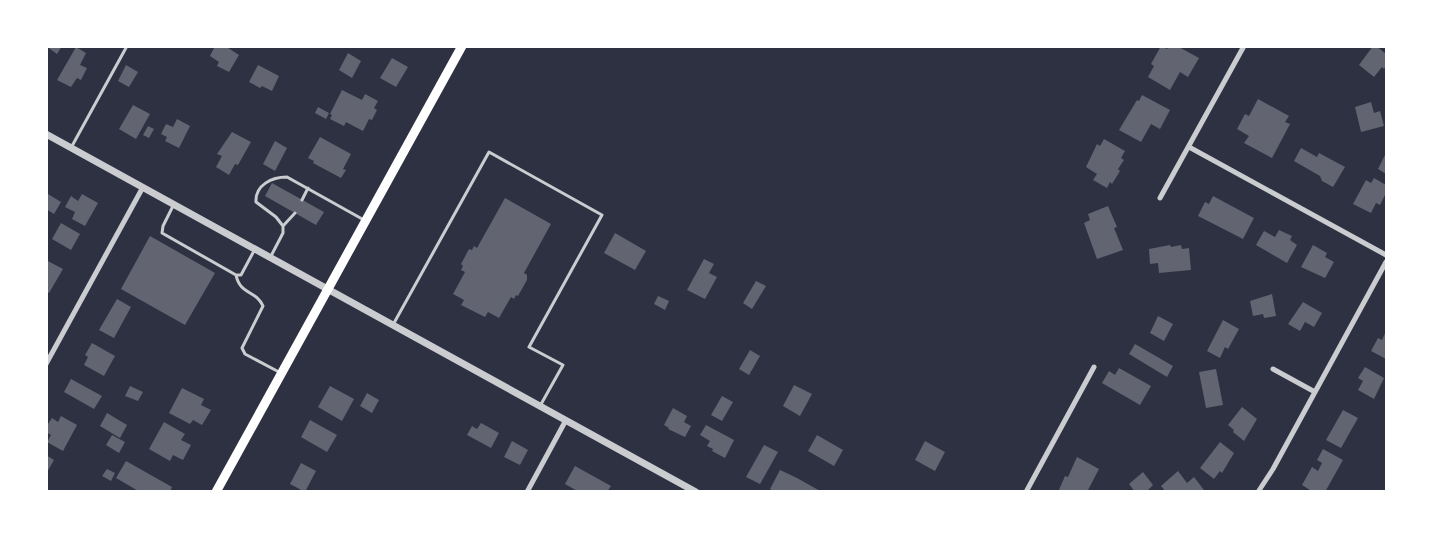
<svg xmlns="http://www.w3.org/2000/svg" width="1433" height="538" viewBox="0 0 1433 538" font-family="Mulish,sans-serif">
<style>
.building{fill:#626471}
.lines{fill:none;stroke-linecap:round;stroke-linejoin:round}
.service{stroke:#caccd0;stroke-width:3}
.minor{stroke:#caccd0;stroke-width:5}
.tertiary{stroke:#caccd0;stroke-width:7}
.primary{stroke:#fff;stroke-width:9}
</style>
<rect width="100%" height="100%" fill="#2d3142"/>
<!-- building -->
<path class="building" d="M 46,46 L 62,46 L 57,54 Z
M 215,46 L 225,46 L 239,55 L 229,72 L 217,66 L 219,62 L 210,56 Z
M 1161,46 L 1167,49 L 1169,46 L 1177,46 L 1199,58 L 1188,77 L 1180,72 L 1170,90 L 1148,77 L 1154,66 L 1151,64 Z
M 1373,46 L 1376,46 L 1386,54 L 1386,66 L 1384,69 L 1382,67 L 1374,77 L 1359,65 Z
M 76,47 L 86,53 L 80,65 L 87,68 L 81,80 L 77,78 L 71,87 L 57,80 Z
M 348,53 L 361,61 L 352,78 L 339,70 Z
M 392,58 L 408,67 L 396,87 L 380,78 Z
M 126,65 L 138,72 L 129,87 L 118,81 Z
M 258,65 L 279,76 L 272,91 L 262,86 L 260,88 L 249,82 Z
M 342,90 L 362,100 L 365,94 L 378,101 L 374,108 L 377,110 L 372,120 L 369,119 L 363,131 L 346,122 L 344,126 L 330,119 L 332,115 L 330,114 Z
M 1142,95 L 1170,110 L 1160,129 L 1151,124 L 1141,142 L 1119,130 L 1137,100 L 1139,101 Z
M 1258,99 L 1289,116 L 1285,122 L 1290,124 L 1272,158 L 1244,143 L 1249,136 L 1237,129 L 1245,114 L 1249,116 Z
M 1371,102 L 1374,113 L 1380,111 L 1384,126 L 1361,132 L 1355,107 Z
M 133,105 L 150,114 L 136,139 L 119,129 Z
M 318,107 L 329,113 L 326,119 L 315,113 Z
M 177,119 L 190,126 L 179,148 L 165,141 L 167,137 L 161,134 L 166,124 L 173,127 Z
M 148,126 L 154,129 L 149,138 L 143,135 Z
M 232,132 L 251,142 L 238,165 L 235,164 L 229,175 L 216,167 L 222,156 L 217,154 Z
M 320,137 L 351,154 L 343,169 L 346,170 L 341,178 L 313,163 L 314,161 L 308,158 Z
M 1104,139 L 1125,151 L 1121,158 L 1124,160 L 1118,169 L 1120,171 L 1112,184 L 1110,182 L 1107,188 L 1093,180 L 1097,174 L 1086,167 L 1097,144 L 1100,146 Z
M 275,141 L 287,148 L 275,171 L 263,164 Z
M 1301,148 L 1317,157 L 1319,153 L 1345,167 L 1333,187 L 1322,181 L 1320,176 L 1294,161 Z
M 1386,153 L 1386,174 L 1378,169 Z
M 1374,178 L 1386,185 L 1386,193 L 1380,205 L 1376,203 L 1371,213 L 1353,204 L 1366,180 L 1371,183 Z
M 272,183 L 324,212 L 316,225 L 265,196 Z
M 48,194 L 61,202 L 54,214 L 46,209 Z
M 82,194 L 98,203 L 85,226 L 72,219 L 75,212 L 65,207 L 71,196 L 78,201 Z
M 1213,196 L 1254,218 L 1243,239 L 1198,216 L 1205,202 L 1209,204 Z
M 505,198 L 551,224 L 524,273 L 527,275 L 527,280 L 518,296 L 516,295 L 514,299 L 511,297 L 499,318 L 488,312 L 485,317 L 461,305 L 464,300 L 453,294 L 465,272 L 461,270 L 463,266 L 461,264 L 469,249 L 472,250 L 474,246 L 477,248 Z
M 1108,206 L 1117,227 L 1114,228 L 1123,250 L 1097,259 L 1084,223 L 1090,220 L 1088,214 Z
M 61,223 L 80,234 L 71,250 L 52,239 Z
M 1279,230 L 1292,236 L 1290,240 L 1297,245 L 1287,263 L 1256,245 L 1264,231 L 1275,237 Z
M 615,233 L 646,251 L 635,270 L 604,253 Z
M 150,236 L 215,273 L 185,325 L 121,289 Z
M 1170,245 L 1171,247 L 1181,245 L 1182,249 L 1189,248 L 1191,270 L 1159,273 L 1158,263 L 1150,264 L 1149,249 Z
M 1313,245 L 1327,253 L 1325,257 L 1334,262 L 1325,278 L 1301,267 Z
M 704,259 L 714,264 L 709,273 L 717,277 L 705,299 L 687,290 Z
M 46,260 L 63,269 L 49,293 L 46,291 Z
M 756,281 L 766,286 L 752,309 L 743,303 Z
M 1272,294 L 1276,316 L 1264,318 L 1263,314 L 1253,316 L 1250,301 Z
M 658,296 L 669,301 L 665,310 L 654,304 Z
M 117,299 L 131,307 L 114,338 L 99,330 Z
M 1303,302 L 1322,313 L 1314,327 L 1305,322 L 1300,331 L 1288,324 Z
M 1158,316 L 1173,324 L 1164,341 L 1150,333 Z
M 1223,320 L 1239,329 L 1228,349 L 1225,347 L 1220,358 L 1207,351 Z
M 1386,331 L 1386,359 L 1371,351 L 1378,338 L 1382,340 Z
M 92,343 L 115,356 L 104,376 L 84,365 L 88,357 L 85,355 Z
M 1135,344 L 1173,366 L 1167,377 L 1129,354 Z
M 750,350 L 760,356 L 749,375 L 739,369 Z
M 1365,367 L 1384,378 L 1374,399 L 1358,390 L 1363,381 L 1358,378 Z
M 1119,368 L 1151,386 L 1140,405 L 1102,383 L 1109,371 L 1115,375 Z
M 1216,369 L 1223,405 L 1206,408 L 1199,372 Z
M 71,379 L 102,396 L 94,409 L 64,392 Z
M 794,385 L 812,394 L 800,416 L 783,406 Z
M 130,386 L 143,392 L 138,401 L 125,396 Z
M 330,386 L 354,399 L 342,421 L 318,407 Z
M 182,388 L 204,399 L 201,405 L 211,410 L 202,425 L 193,420 L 190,424 L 169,413 Z
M 367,393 L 379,400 L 372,413 L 360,406 Z
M 722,396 L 733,402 L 722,421 L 711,415 Z
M 1242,407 L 1257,419 L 1244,441 L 1233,432 L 1234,430 L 1228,425 Z
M 673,408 L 687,416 L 684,422 L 691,426 L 685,437 L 668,429 L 669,428 L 664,425 Z
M 1343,410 L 1358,418 L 1341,448 L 1326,440 Z
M 107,413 L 127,425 L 120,438 L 100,426 Z
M 61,416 L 77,425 L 63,451 L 47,442 L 51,435 L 46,432 L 46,427 L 52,418 L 58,422 Z
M 310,420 L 337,435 L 327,452 L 301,437 Z
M 164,422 L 185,434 L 181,440 L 191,445 L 183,460 L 173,455 L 170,461 L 149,449 Z
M 481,423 L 499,433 L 491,448 L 467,435 L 472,426 L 477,429 Z
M 706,425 L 734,440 L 725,458 L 712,451 L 713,449 L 707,446 L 710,441 L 700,435 Z
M 112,435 L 125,442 L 119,453 L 106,445 Z
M 817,435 L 843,450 L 834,466 L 808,451 Z
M 512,441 L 528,450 L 520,465 L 504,457 Z
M 925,441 L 945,452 L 935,471 L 915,460 Z
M 1220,442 L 1234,453 L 1222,473 L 1220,471 L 1214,479 L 1200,468 Z
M 764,445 L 778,452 L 760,484 L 746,477 Z
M 1323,449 L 1343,460 L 1325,492 L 1313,492 L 1302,485 L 1312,467 L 1318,471 L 1322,463 L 1317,460 Z
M 46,455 L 54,460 L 46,474 Z
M 1077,457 L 1099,469 L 1087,492 L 1058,492 L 1065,476 L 1068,477 Z
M 126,461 L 172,487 L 170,492 L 140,492 L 116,478 Z
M 301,463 L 316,471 L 305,492 L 290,484 Z
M 575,466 L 611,486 L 607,492 L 579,492 L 565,484 Z
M 107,469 L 115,473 L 111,481 L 102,476 Z
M 780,470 L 797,478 L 822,492 L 774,492 L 770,489 Z
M 1178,471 L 1187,483 L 1194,477 L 1204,490 L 1166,492 L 1161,486 Z
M 1143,472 L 1153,485 L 1146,492 L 1135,492 L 1129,484 Z"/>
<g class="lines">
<!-- service -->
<path class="service" d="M 72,146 L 127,46
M 302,200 L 308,188
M 173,206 L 163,226 L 162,233 L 236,275 L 241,275 L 255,249
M 283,226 L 295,213
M 271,256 L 283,233 L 283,226 L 276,217 L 256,202 C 255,185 272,177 287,177 L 364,220
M 236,275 C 240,295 256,290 263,306 L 242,348 L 245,354 L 279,372
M 394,323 L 489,152 L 602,215 L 529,347 L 563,365 L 540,406"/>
<!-- minor -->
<path class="minor" d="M 1189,147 L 1386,255
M 1160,198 L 1244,46
M 46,364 L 143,187
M 1273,369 L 1315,392
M 527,492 L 566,420
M 1026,492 L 1094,367
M 1258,492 L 1273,469 L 1386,262"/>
<!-- tertiary -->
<path class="tertiary" d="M 46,134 L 696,492"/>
<!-- primary -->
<path class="primary" d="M 216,492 L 462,46"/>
</g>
<!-- border -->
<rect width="1433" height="538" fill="none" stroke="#ffffff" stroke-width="96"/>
</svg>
